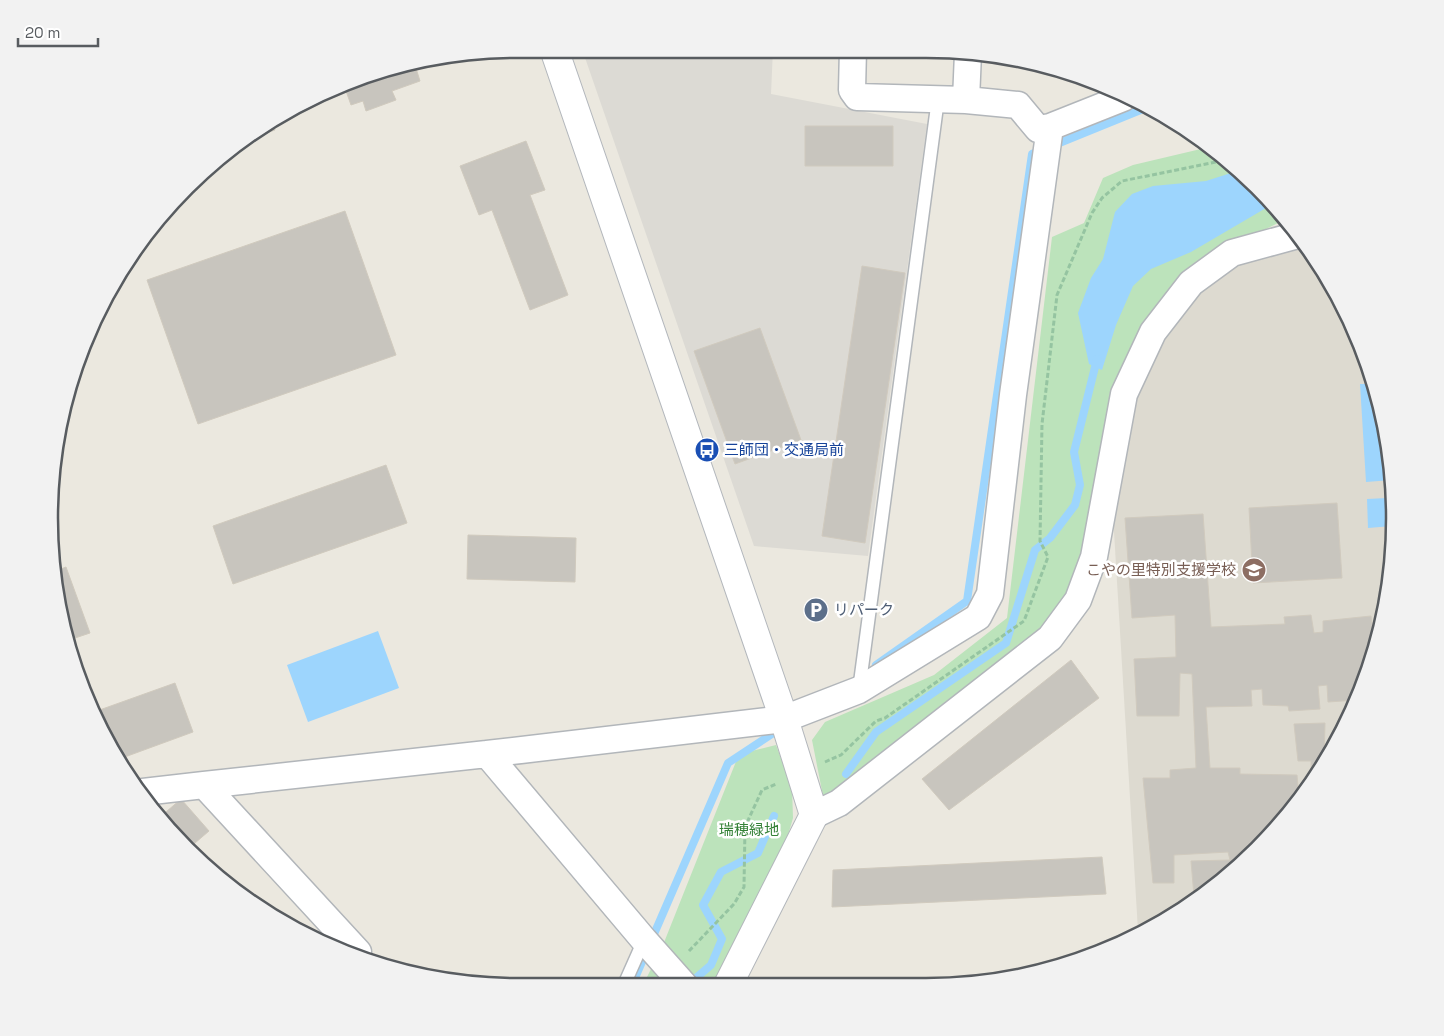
<svg xmlns="http://www.w3.org/2000/svg" width="1444" height="1036" viewBox="0 0 1444 1036" font-family="'Space Grotesk','Noto Sans JP',sans-serif">
<style>
.industrial{fill:#dcdad4}
.education{fill:#dddad0}
.green{fill:#bce3bb}
.water{fill:#9dd5fd}
.lines{fill:none;stroke-linecap:round;stroke-linejoin:round}
.stream{stroke:#9dd5fd;stroke-width:8}
.building{fill:#c8c5be;stroke:#d0cabe}
.lane-casing{stroke:#b2b6ba;stroke-width:15}
.street-casing{stroke:#b2b6ba;stroke-width:29}
.secondary-casing{stroke:#b3b7bc;stroke-width:30}
.path{stroke:#95c4a1;stroke-width:3;stroke-dasharray:5 2.5;stroke-linecap:butt}
.lane{stroke:#fff;stroke-width:12}
.street{stroke:#fff;stroke-width:26}
.secondary{stroke:#fff;stroke-width:28}
.labels{text-anchor:middle;stroke-width:5;stroke-linejoin:round;paint-order:stroke}
.transit-label{font-size:15px;fill:#164399;stroke:#fff;text-anchor:start}
.education-label{font-size:15px;fill:#785e54;stroke:#fff;text-anchor:end}
.service-label{font-size:15px;fill:#4e5e75;stroke:#fff;text-anchor:start}
.park-label{font-size:15px;fill:#358238;stroke:#fff}
.rim{fill:none;stroke:#585c60;stroke-width:2.5}
</style>
<rect width="100%" height="100%" fill="#ebe8df"/>
<!-- industrial -->
<path class="industrial" d="M 582,49 L 773,49 L 771,94 L 927,124 L 868,556 L 754,546 Z"/>
<!-- education -->
<path class="education" d="M 1302,241 L 1333,284 L 1370,367 L 1391,457 L 1394,549 L 1379,640 L 1347,726 L 1298,804 L 1235,871 L 1138,931 L 1113,515 L 1132,399 L 1162,332 L 1204,285 L 1239,259 Z"/>
<!-- green -->
<path class="green" d="M 1205,148 L 1279,209 L 1286,219 L 1203,260 L 1148,327 L 1090,555 L 1047,637 L 825,806 L 812,740 L 825,722 L 934,675 L 1007,618 L 1052,237 L 1084,223 L 1103,178 L 1133,165 Z
M 776,745 L 792,787 L 793,818 L 786,842 L 712,985 L 643,985 L 663,945 L 739,754 Z"/>
<!-- water -->
<path class="water" d="M 1234,172 L 1273,204 L 1191,252 L 1151,269 L 1133,286 L 1116,325 L 1102,370 L 1089,364 L 1078,313 L 1091,278 L 1103,259 L 1115,212 L 1132,194 L 1153,186 L 1206,181 Z
M 1360,384 L 1374,384 L 1391,457 L 1392,480 L 1366,482 Z
M 1387,498 L 1392,526 L 1368,528 L 1367,499 Z
M 378,631 L 399,688 L 308,722 L 287,665 Z"/>
<g class="lines">
<!-- stream -->
<path class="stream" d="M 1052,146 L 1148,107
M 876,665 L 967,601 L 1032,154 L 1041,150
M 846,774 L 876,732 L 1006,643 L 1035,550 L 1050,538 L 1075,505 L 1080,485 L 1074,452 L 1097,359
M 689,984 L 711,965 L 722,939 L 703,905 L 721,872 L 758,853 L 774,816
M 632,985 L 728,763 L 781,728"/>
</g>
<!-- building -->
<path class="building" d="M 414,62 L 420,81 L 392,91 L 396,100 L 366,111 L 363,101 L 351,105 L 345,88 L 396,65 Z
M 271,121 L 275,130 L 241,142 L 258,128 Z
M 805,126 L 893,126 L 893,166 L 805,166 Z
M 526,141 L 545,190 L 530,195 L 568,295 L 530,310 L 492,210 L 479,215 L 460,166 Z
M 345,211 L 396,355 L 198,424 L 147,280 Z
M 862,266 L 905,273 L 865,543 L 822,536 Z
M 760,328 L 801,440 L 735,464 L 694,351 Z
M 386,465 L 407,523 L 233,584 L 213,526 Z
M 1337,503 L 1342,578 L 1253,583 L 1249,508 Z
M 1203,514 L 1211,627 L 1285,624 L 1284,617 L 1311,615 L 1314,633 L 1323,632 L 1323,621 L 1371,616 L 1373,630 L 1381,630 L 1379,640 L 1356,700 L 1328,702 L 1327,685 L 1318,686 L 1320,709 L 1289,711 L 1288,706 L 1263,705 L 1262,689 L 1251,690 L 1252,706 L 1206,707 L 1210,768 L 1240,768 L 1240,774 L 1297,775 L 1298,787 L 1305,787 L 1305,793 L 1298,804 L 1251,854 L 1243,854 L 1244,862 L 1235,871 L 1194,896 L 1191,861 L 1230,860 L 1228,852 L 1174,855 L 1174,883 L 1153,883 L 1143,778 L 1170,778 L 1170,770 L 1196,768 L 1192,674 L 1180,673 L 1179,716 L 1137,716 L 1134,659 L 1176,657 L 1175,615 L 1132,618 L 1125,518 Z
M 468,535 L 576,538 L 575,582 L 467,579 Z
M 66,567 L 90,633 L 69,640 L 53,579 L 53,572 Z
M 1071,660 L 1099,698 L 949,810 L 922,779 Z
M 175,683 L 193,732 L 122,758 L 94,712 Z
M 1325,723 L 1324,760 L 1320,760 L 1320,768 L 1311,784 L 1311,761 L 1298,761 L 1294,724 Z
M 181,799 L 209,831 L 188,849 L 165,827 L 159,818 Z
M 1102,857 L 1106,894 L 832,907 L 833,870 Z"/>
<g class="lines">
<defs>
<path id="lane" d="M 859,690 L 938,99
M 624,985 L 644,940"/>
<path id="street" d="M 853,49 L 852,90 L 857,97 L 966,100
M 968,53 L 966,100 L 1018,105 L 1038,129 L 1050,127
M 487,754 L 784,719 L 859,690 L 978,617 L 990,594 L 1013,395 L 1050,127 L 1123,98
M 204,785 L 487,754 L 644,940 L 684,985
M 143,792 L 204,785 L 358,952 L 354,955
M 814,815 L 839,803 L 1050,638 L 1078,600 L 1094,557 L 1124,394 L 1153,332 L 1191,283 L 1232,253 L 1298,235"/>
<path id="secondary" d="M 554,49 L 784,719 L 814,815 L 728,985"/>
</defs>
<!-- lane casing -->
<use href="#lane" class="lane-casing"/>
<!-- street casing -->
<use href="#street" class="street-casing"/>
<!-- secondary casing -->
<use href="#secondary" class="secondary-casing"/>
<!-- path -->
<path class="path" d="M 825,762 L 841,755 L 876,721 L 885,718 L 1024,621 L 1048,557 L 1040,541 L 1042,424 L 1057,295 L 1092,213 L 1102,198 L 1122,181 L 1221,161
M 689,951 L 734,904 L 744,887 L 745,827 L 762,790 L 776,784"/>
<!-- lane -->
<use href="#lane" class="lane"/>
<!-- street -->
<use href="#street" class="street"/>
<!-- secondary -->
<use href="#secondary" class="secondary"/>
</g>
<!-- icons -->
<defs>
<symbol id="bus-disc" viewBox="-11 -11 22 22"><circle r="9.5" fill="#1a4fb4" stroke="#fff"/><path d="M-5-6H5V4H4V6H2V4H-2V6H-4V4H-5ZM-3.5-4V0h7V-4ZM-3.5 1.2v1.5H-2V1.2ZM2 1.2v1.5H3.5V1.2Z" fill="#fff"/></symbol>
<symbol id="school-disc" viewBox="-11 -11 22 22"><circle r="9.5" fill="#8d6e63" stroke="#fff"/><path d="M0-5L7-2L0 1L-7-2ZM-4 1L0 2.5L4 1V4Q0 6-4 4Z" fill="#fff"/></symbol>
<symbol id="parking-disc" viewBox="-11 -11 22 22"><circle r="9.5" fill="#5c6f8a" stroke="#fff"/><path d="M-3.5-5.5H1a3.5 3.5 0 0 1 0 7H-1V5.5H-3.5ZM-1-3.4V-.6H.8a1.4 1.4 0 0 0 0-2.8Z" fill="#fff"/></symbol>
</defs>
<g fill-rule="evenodd">
<use href="#bus-disc" x="693" y="436" width="28" height="28"/>
<use href="#school-disc" x="1240" y="556" width="28" height="28"/>
<use href="#parking-disc" x="802" y="596" width="28" height="28"/>
</g>
<g class="labels">
<!-- transit labels -->
<g class="transit-label">
<text x="724" y="455">三師団・交通局前</text>
</g>
<!-- education labels -->
<g class="education-label">
<text x="1236" y="575">こやの里特別支援学校</text>
</g>
<!-- service labels -->
<g class="service-label">
<text x="834" y="615">リパーク</text>
</g>
<!-- park labels -->
<g class="park-label">
<text x="749" y="835">瑞穂緑地</text>
</g>
</g>
<!-- crop -->
<path d="M0 0H1444V1036H0ZM518 58H926A460 460 0 0 1 1386 518V518A460 460 0 0 1 926 978H518A460 460 0 0 1 58 518V518A460 460 0 0 1 518 58Z" fill="#f2f2f2" fill-rule="evenodd"/>
<path class="rim" d="M518 58H926A460 460 0 0 1 1386 518V518A460 460 0 0 1 926 978H518A460 460 0 0 1 58 518V518A460 460 0 0 1 518 58Z"/>
<!-- scale -->
<path d="M18 38v8h80v-8" fill="none" stroke="#585c60" stroke-width="2.5"/>
<text x="25" y="38" font-size="15" fill="#585c60" stroke="#ffffff" stroke-width="4" paint-order="stroke">20 m</text>
</svg>
